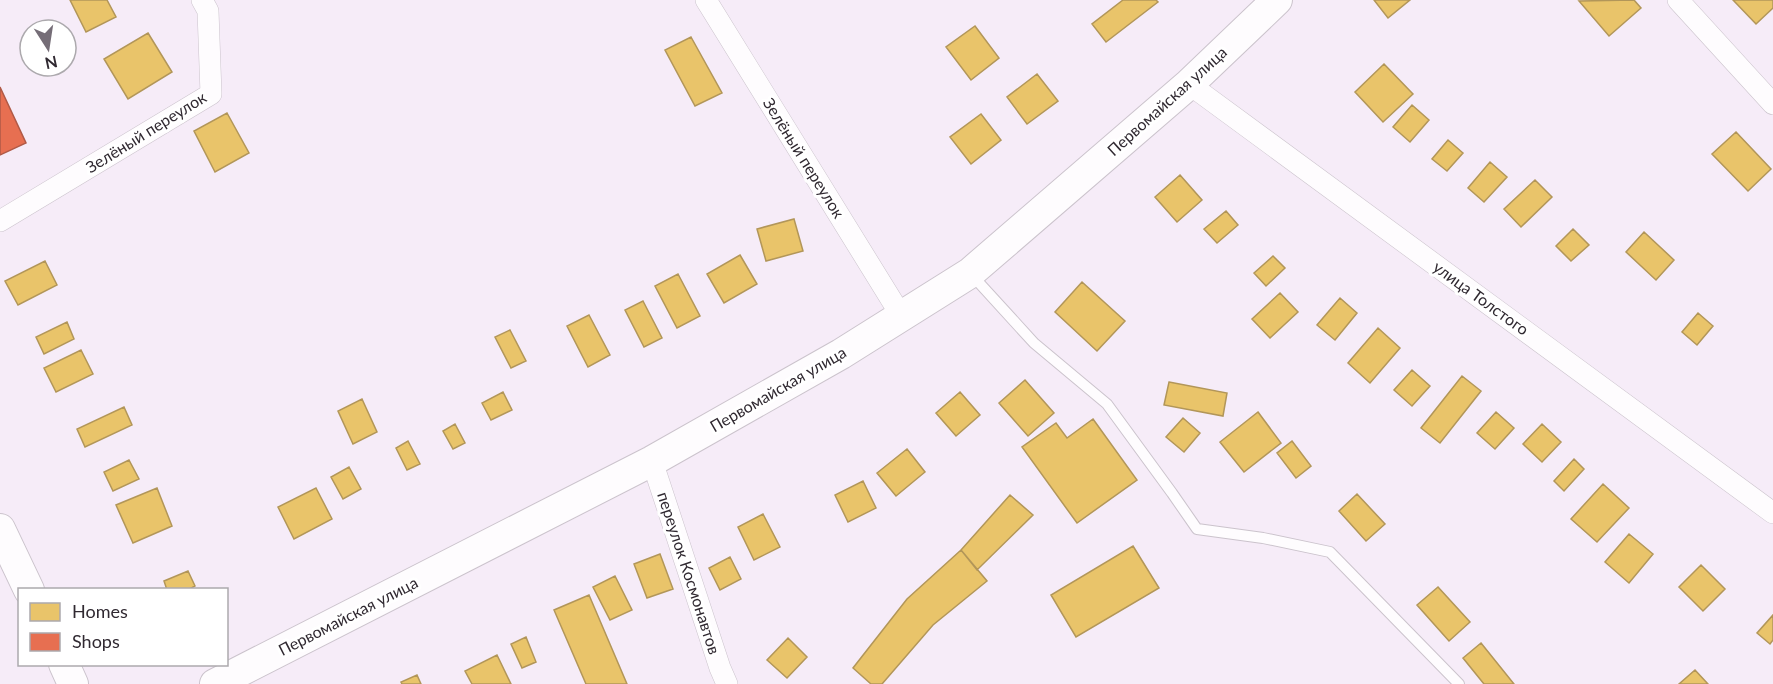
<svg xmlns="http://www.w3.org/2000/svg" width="1773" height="684" viewBox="0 0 1773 684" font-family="Lato,sans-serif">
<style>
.homes{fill:#e9c46a;stroke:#b29659;stroke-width:1.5}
.shops{fill:#e76f51;stroke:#b05a47;stroke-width:1.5}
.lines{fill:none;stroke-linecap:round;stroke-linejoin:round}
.lane-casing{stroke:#cbc3cc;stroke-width:12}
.street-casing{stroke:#cbc3cc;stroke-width:22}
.secondary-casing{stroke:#cbc3cc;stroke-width:32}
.lane{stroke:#fefcfe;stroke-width:10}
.street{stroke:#fefcfe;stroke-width:21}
.secondary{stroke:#fefcfe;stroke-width:30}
.labels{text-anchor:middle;stroke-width:6;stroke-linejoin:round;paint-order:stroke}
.street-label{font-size:16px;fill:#302931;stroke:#fff}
</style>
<rect width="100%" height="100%" fill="#f6ecf8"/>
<!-- homes -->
<path class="homes" d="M 70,0 L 107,0 L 116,17 L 86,32 Z
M 1123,0 L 1156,0 L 1158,2 L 1106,42 L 1092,24 Z
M 1374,0 L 1410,0 L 1388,18 Z
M 1634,0 L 1641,8 L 1609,36 L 1579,1 Z
M 1733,0 L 1773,0 L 1773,8 L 1756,24 Z
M 975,26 L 999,58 L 971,80 L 946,47 Z
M 148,33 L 172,72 L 128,99 L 104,59 Z
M 691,37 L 722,93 L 695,106 L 665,50 Z
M 1384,64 L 1413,94 L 1383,122 L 1355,92 Z
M 1037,74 L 1058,101 L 1027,124 L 1007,97 Z
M 1412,105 L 1429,120 L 1410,142 L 1393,127 Z
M 227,113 L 249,153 L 215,172 L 194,131 Z
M 981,114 L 1001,140 L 971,164 L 950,137 Z
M 1736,132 L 1771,169 L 1748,191 L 1712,154 Z
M 1448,140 L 1463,153 L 1447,171 L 1432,159 Z
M 1490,162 L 1507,177 L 1484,202 L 1468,188 Z
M 1180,175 L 1202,200 L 1177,222 L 1155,197 Z
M 1535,180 L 1552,197 L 1521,227 L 1504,209 Z
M 1226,211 L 1238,225 L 1217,243 L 1204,229 Z
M 794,219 L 803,251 L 766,261 L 757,229 Z
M 1573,229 L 1589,245 L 1571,261 L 1556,246 Z
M 1644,232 L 1674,260 L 1656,280 L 1626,252 Z
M 740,255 L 757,284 L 724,303 L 707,274 Z
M 1273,256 L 1285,268 L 1266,286 L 1254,273 Z
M 45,261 L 57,285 L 18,305 L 5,281 Z
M 678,274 L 700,316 L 677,328 L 655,286 Z
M 1082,282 L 1125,321 L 1097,351 L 1055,312 Z
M 1280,293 L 1298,312 L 1270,338 L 1252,319 Z
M 1340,298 L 1357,313 L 1335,340 L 1317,325 Z
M 643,301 L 662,338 L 644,347 L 625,310 Z
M 1698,313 L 1713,326 L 1697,345 L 1682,332 Z
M 589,315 L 610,355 L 588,367 L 567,326 Z
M 67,322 L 74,339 L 44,354 L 36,337 Z
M 1378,328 L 1400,348 L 1370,383 L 1348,363 Z
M 510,330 L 526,361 L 511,368 L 495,337 Z
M 81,350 L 93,374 L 56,392 L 44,368 Z
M 1412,370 L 1430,386 L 1412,406 L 1394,390 Z
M 1462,376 L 1481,391 L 1440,443 L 1421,428 Z
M 1025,380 L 1054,413 L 1028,436 L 999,403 Z
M 1169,382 L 1227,393 L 1223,416 L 1164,405 Z
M 503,392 L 512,410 L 491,420 L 482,403 Z
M 960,392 L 980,415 L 956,436 L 936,413 Z
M 362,399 L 377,432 L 353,444 L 338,411 Z
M 124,407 L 132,425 L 85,447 L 77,429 Z
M 1258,412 L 1281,443 L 1244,472 L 1220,442 Z
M 1496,412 L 1514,428 L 1495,449 L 1477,433 Z
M 1183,418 L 1200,433 L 1184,452 L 1166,437 Z
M 1093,419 L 1137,480 L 1077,523 L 1022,447 L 1056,423 L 1067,438 Z
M 455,424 L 465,443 L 453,449 L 443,431 Z
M 1542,424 L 1561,442 L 1542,462 L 1523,444 Z
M 408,441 L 420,464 L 407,470 L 396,448 Z
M 1292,441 L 1311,466 L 1296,478 L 1277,453 Z
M 907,449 L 925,472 L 896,496 L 877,473 Z
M 1574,459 L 1584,469 L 1564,491 L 1554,481 Z
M 129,460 L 139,479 L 113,491 L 104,472 Z
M 349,467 L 361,489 L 343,499 L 331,477 Z
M 863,481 L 876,508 L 848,522 L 835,495 Z
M 1603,484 L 1629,508 L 1597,542 L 1571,519 Z
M 157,488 L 172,526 L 133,543 L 116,505 Z
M 316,488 L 332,519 L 294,539 L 278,507 Z
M 1357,494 L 1385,524 L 1366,541 L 1339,511 Z
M 1010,495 L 1033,515 L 977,570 L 961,550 Z
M 763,514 L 780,547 L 754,560 L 738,527 Z
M 1629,534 L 1653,554 L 1629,583 L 1605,562 Z
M 1133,546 L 1159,588 L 1076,637 L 1051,595 Z
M 961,550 L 987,581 L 933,625 L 882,684 L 871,684 L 853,668 L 907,599 Z
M 660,554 L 673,589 L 647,598 L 634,564 Z
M 730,557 L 741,579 L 720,590 L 709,568 Z
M 1701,565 L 1725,589 L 1703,611 L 1679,587 Z
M 188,571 L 195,586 L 188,590 L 167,590 L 164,581 Z
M 615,576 L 632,610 L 610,620 L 593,587 Z
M 1438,587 L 1470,622 L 1449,641 L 1417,605 Z
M 589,595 L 627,684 L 586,684 L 554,610 Z
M 1773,615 L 1773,640 L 1770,644 L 1757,633 Z
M 526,637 L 536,662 L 522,668 L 511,644 Z
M 788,638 L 807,657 L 787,678 L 767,660 Z
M 1481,643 L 1514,684 L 1484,684 L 1463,658 Z
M 497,655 L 511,684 L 472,684 L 465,671 Z
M 1695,670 L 1708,684 L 1679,684 Z
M 417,675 L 421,684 L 402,684 L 401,682 Z"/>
<!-- shops -->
<path class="shops" d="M 0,87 L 26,143 L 0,155 Z"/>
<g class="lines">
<defs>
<path id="lane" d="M 971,274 L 1034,343 L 1107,404 L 1172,493 L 1197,529 L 1263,538 L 1330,552 L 1459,684"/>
<path id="street" d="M 706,0 L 902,317
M 1678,0 L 1773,104
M 1189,84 L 1773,513
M 0,221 L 211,94 L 208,11 L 202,0
M 652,461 L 720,668 L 727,684"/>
<path id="secondary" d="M 0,529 L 29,590
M 64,664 L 73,684
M 215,684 L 652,461 L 841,354 L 970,273 L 1189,84 L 1277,0"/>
</defs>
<!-- lane casing -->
<use href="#lane" class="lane-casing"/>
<!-- street casing -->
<use href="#street" class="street-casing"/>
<!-- secondary casing -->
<use href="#secondary" class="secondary-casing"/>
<!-- lane -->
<use href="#lane" class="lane"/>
<!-- street -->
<use href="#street" class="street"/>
<!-- secondary -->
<use href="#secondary" class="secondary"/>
</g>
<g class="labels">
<!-- street labels -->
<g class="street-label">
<text transform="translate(1167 101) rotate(-42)" y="6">Первомайская улица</text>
<text transform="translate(146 132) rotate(-32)" y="6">Зелёный переулок</text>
<text transform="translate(804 158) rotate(58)" y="6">Зелёный переулок</text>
<text transform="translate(1481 298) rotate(36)" y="6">улица Толстого</text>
<text transform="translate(778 389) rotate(-30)" y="6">Первомайская улица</text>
<text transform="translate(689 573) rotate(72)" y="6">переулок Космонавтов</text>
<text transform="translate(348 616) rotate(-27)" y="6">Первомайская улица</text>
</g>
</g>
<!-- legend -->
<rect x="18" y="588" width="210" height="78" fill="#ffffff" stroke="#aca9ad" stroke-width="1.5"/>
<rect x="30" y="603" width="30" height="18" fill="#e9c46a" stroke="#aca9ad" stroke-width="1.5"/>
<text x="72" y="618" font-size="18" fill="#302931">Homes</text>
<rect x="30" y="633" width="30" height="18" fill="#e76f51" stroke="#aca9ad" stroke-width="1.5"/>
<text x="72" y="648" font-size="18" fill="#302931">Shops</text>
<!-- north arrow -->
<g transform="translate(48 48) rotate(168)"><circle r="28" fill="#ffffff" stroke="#aca9ad" stroke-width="1.5"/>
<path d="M0-4.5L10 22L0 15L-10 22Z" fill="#756d77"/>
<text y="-9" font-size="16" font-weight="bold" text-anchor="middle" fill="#302931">N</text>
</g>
</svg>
